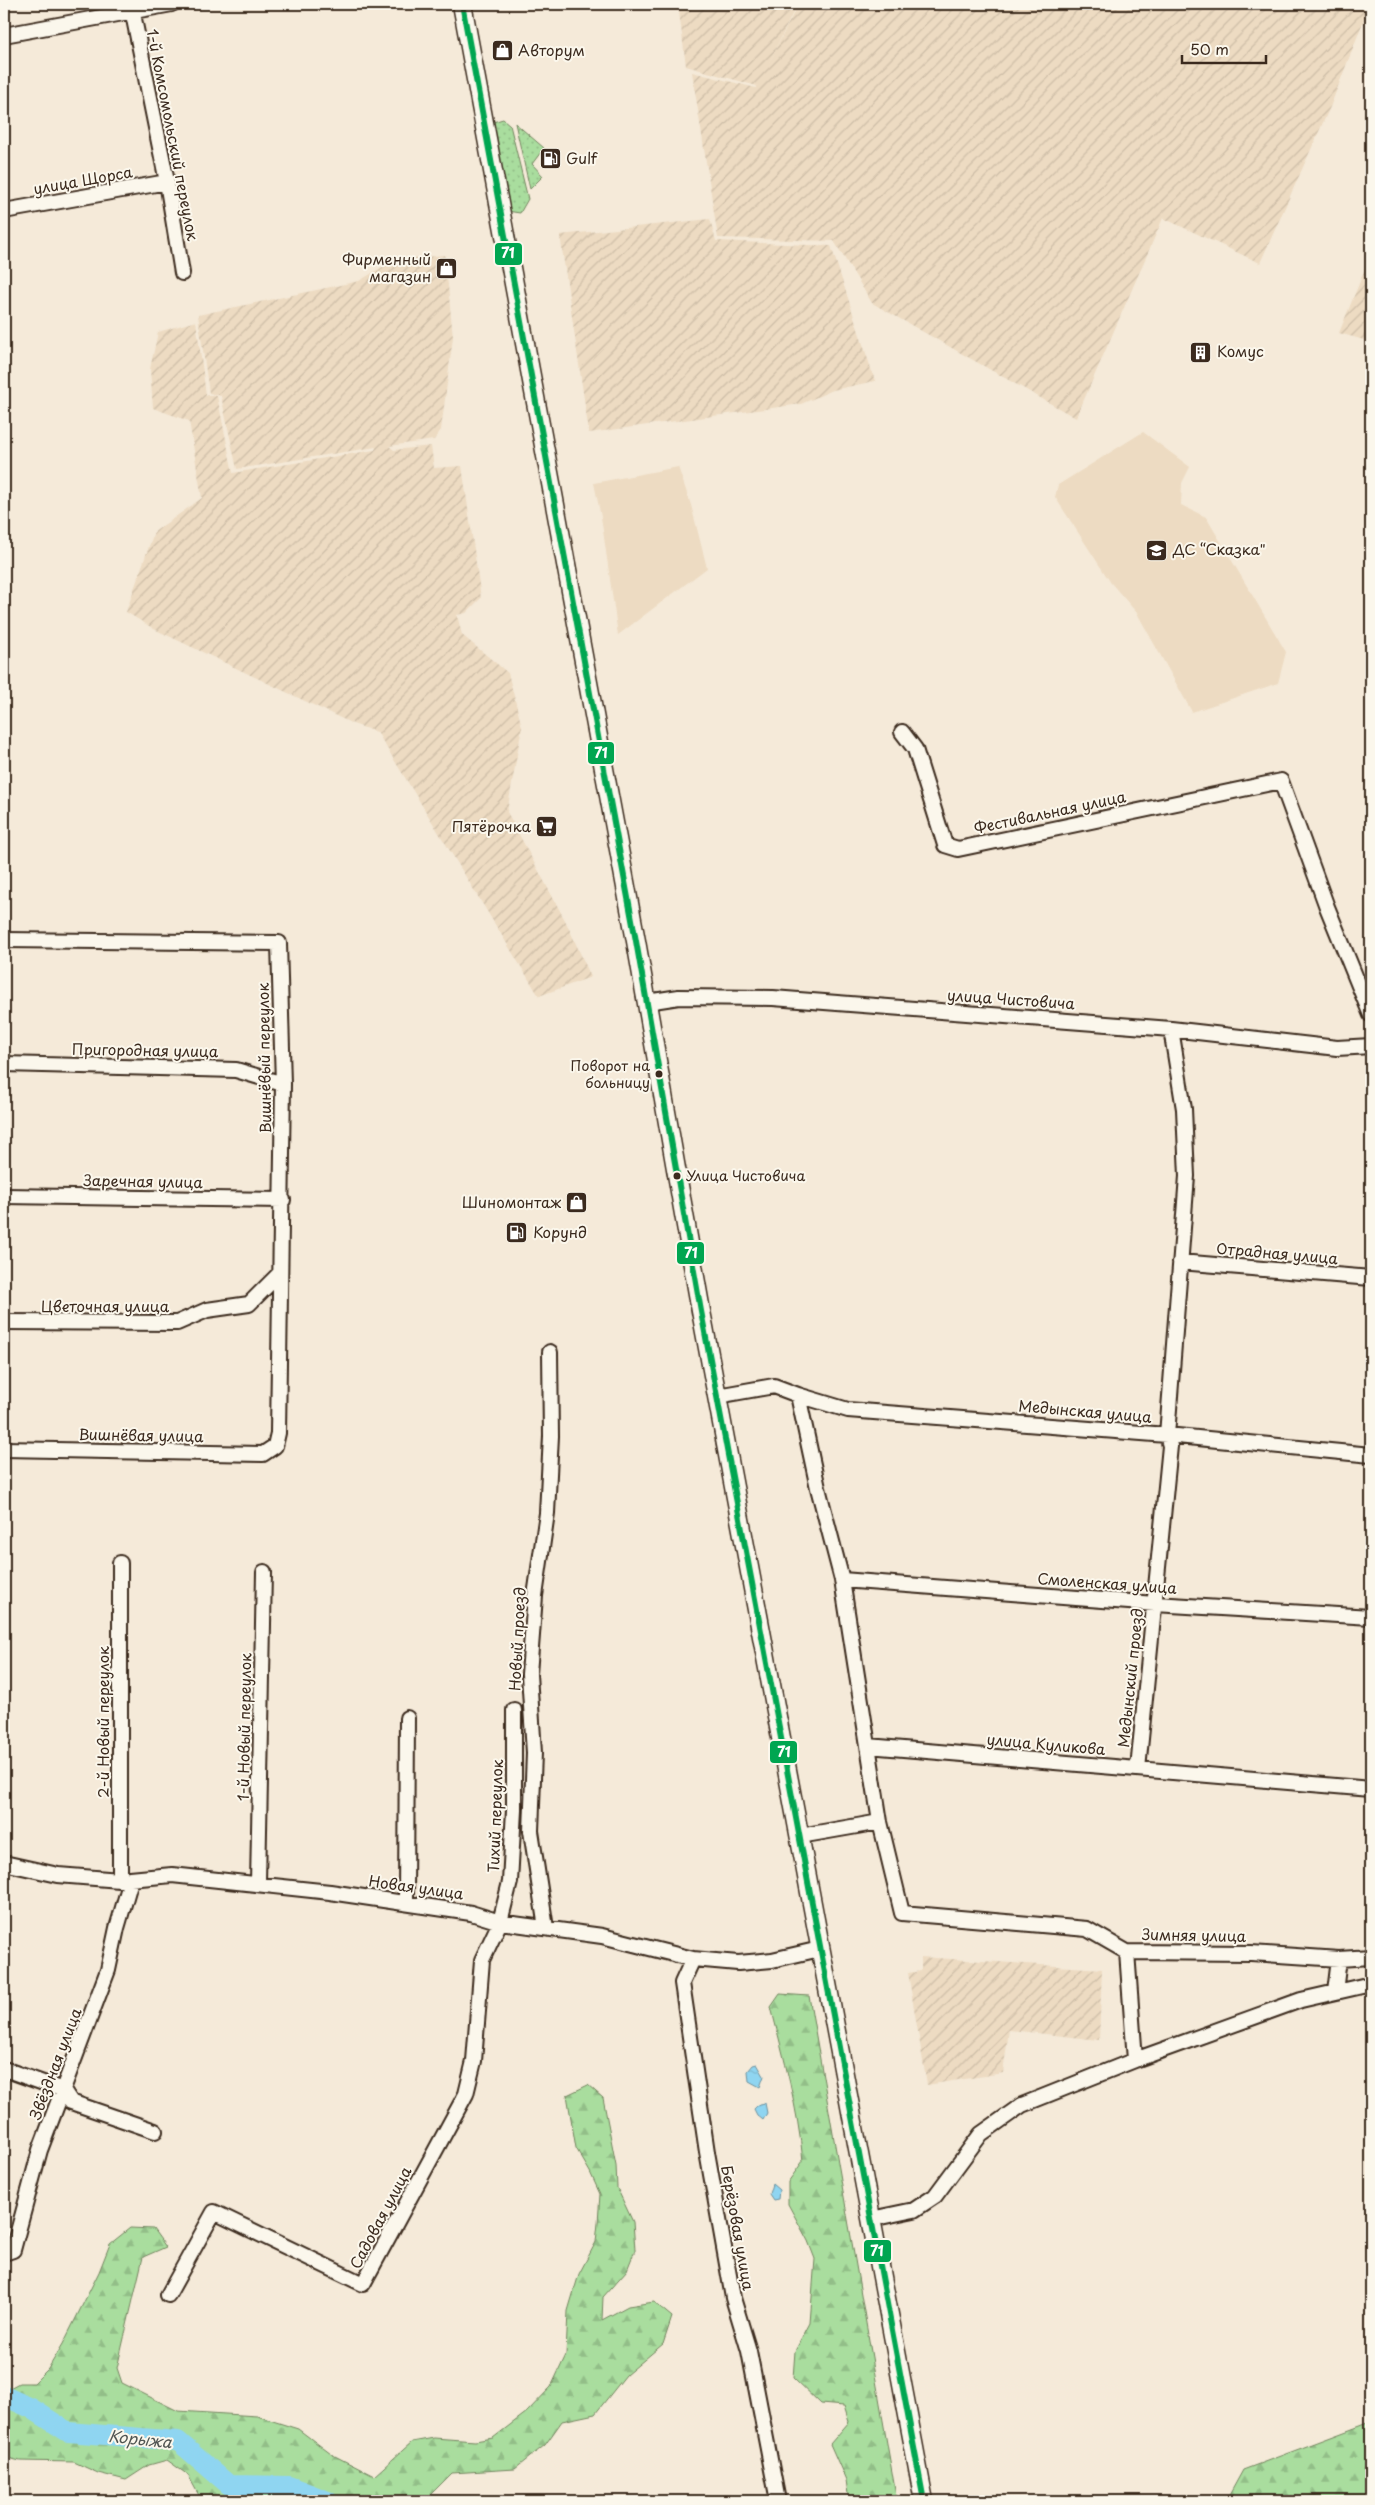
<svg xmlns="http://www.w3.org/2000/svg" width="1375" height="2505" viewBox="0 0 1375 2505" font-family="'Playpen Sans',sans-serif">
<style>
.built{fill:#eddbc2}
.industrial{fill:url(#industrial-furrows)}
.grass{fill:url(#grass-dots);stroke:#72845e}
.forest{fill:url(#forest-firs);stroke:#72845e}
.water{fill:url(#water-ripples);stroke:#6d919d}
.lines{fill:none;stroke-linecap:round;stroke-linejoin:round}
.river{stroke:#8fd5f1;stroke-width:20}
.minor-casing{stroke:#3b2a1e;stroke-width:18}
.major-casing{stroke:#3b2a1e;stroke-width:21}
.minor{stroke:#fbf7ec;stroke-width:14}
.major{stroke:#fbf7ec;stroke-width:18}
.bus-1-casing{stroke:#fbf7ec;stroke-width:10}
.bus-1{stroke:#00a651;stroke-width:6}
.bus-dot{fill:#3b2a1e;stroke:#fbf7ec;stroke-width:2}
.labels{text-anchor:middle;stroke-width:4;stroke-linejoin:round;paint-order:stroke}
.bus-label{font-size:14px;fill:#3b2a1e;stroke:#fbf7ec;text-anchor:end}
.poi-label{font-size:15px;fill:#3b2a1e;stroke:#fbf7ec;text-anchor:start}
.street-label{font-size:15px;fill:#3b2a1e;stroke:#fbf7ec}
.water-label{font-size:16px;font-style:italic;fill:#505553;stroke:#fbf7ec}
.line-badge{stroke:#fbf7ec;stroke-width:2}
.badge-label{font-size:14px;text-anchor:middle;font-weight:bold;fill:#fff}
</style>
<defs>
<pattern id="industrial-furrows" width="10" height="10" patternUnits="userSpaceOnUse" patternTransform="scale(1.25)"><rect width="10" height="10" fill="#eddbc2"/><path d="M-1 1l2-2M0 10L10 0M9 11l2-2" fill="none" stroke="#ccbca6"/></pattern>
<pattern id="grass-dots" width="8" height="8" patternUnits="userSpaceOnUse" patternTransform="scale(1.25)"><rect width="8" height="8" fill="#a9dd9e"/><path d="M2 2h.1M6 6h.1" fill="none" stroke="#92be88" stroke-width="1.8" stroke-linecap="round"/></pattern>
<pattern id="forest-firs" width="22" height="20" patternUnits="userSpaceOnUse" patternTransform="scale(1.25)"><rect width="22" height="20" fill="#a9dd9e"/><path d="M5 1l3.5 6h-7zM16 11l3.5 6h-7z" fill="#92be88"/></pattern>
<pattern id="water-ripples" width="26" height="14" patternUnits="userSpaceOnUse" patternTransform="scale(1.25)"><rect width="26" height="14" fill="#8fd5f1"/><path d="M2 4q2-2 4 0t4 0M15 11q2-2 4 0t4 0" fill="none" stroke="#7cb7ce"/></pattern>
</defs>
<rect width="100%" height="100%" fill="#f5ead9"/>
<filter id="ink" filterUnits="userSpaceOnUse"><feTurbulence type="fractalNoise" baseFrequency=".02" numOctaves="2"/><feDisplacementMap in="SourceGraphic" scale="10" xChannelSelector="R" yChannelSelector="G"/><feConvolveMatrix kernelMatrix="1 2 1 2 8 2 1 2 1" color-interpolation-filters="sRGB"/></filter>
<g filter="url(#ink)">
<!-- built -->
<path class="built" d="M 1143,432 L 1190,467 L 1182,483 L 1181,505 L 1206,517 L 1286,652 L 1278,683 L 1192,712 L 1137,613 L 1111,583 L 1055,497 L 1058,485 Z
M 678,467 L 691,505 L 707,568 L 618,635 L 601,517 L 594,483 Z"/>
<!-- industrial -->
<path class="industrial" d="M 678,4 L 797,4 L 769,63 L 798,4 L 1370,4 L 1330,107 L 1260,263 L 1163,218 L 1076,418 L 872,303 L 834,241 L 718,238 L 692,72 L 756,88 L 757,86 L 686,66 Z
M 710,219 L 716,241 L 831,246 L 875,381 L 833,390 L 801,404 L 589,433 L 560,235 Z
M 1371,254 L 1371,342 L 1339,333 Z
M 445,255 L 453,337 L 441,430 L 434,440 L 389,446 L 394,450 L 431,446 L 434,468 L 462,466 L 481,598 L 466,613 L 457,615 L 462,635 L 508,673 L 522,727 L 507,812 L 566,922 L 591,977 L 539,996 L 377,732 L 353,724 L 154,629 L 126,612 L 154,532 L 202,498 L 189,421 L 153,408 L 150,369 L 158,332 L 196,321 L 206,395 L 217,396 L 233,473 L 375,450 L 376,447 L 237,469 L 221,396 L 209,393 L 198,315 L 359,281 L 394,260 Z
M 921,1957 L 1102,1969 L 1099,2040 L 1009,2030 L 1003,2073 L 927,2085 L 908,1973 L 921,1971 Z"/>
<!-- grass -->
<path class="grass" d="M 503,119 L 510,125 L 528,199 L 520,213 L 507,211 L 490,127 L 493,122 Z
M 515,123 L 544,148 L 532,164 L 543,176 L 530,189 Z"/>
<!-- forest -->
<path class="forest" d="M 780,1994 L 809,1996 L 897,2501 L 849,2501 L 846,2480 L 830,2444 L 849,2422 L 844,2406 L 820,2404 L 793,2378 L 795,2351 L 810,2323 L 815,2259 L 808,2241 L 788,2204 L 788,2182 L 803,2161 C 798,2109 784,2058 771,2007 Z
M 588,2085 L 603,2098 L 616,2165 L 617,2188 L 633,2222 L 635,2250 L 627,2270 L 603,2297 L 602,2320 L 628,2306 L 654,2302 L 672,2317 L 663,2344 L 626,2375 L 595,2414 L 562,2421 L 545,2445 L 515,2469 L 452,2473 L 430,2495 L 429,2501 L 202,2501 L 188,2475 L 167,2460 L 149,2465 L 126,2480 L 98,2473 L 74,2462 L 20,2461 L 4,2457 L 4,2391 L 19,2383 L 34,2383 L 48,2369 L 63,2344 L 99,2272 L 110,2244 L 130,2228 L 153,2229 L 166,2247 L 143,2257 L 117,2368 L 122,2383 L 178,2411 L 257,2416 L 298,2429 L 331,2454 L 374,2476 L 412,2442 L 434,2438 L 475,2441 L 493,2438 L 527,2412 L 551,2387 L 566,2355 L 568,2311 L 579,2274 L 596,2242 L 598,2223 L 600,2194 L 590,2172 L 576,2148 L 567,2095 Z
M 1371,2422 L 1371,2501 L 1226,2501 L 1243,2470 Z"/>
<!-- water -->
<path class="water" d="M 757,2064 L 764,2076 L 760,2087 L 749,2081 L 748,2071 L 753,2065 Z
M 765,2103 L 767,2113 L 763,2120 L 757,2115 L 754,2109 L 759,2104 Z
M 772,2184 L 779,2190 L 778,2199 L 773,2200 L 769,2194 Z"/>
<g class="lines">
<!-- river -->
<path class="river" d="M 4,2396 L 31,2408 L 68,2432 L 178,2441 L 229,2485 L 289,2486 L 328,2501"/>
<defs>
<path id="minor" d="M 131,4 L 167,182 L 182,273
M 4,35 L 172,4
M 4,211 L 167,182
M 902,732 L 915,749 L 945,845 L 958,849 L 1281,781 L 1327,907 L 1371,1015
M 4,940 L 279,943 L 283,1084 L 278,1433 L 275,1446 L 263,1454 L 4,1449
M 647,1002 L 679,997 L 773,998 L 1171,1029 L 1337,1048 L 1371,1046
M 4,1064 L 236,1070 L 283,1084
M 4,1196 L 283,1200
M 1180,1262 L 1371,1278
M 4,1322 L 177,1323 L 207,1310 L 249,1304 L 280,1273
M 798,1395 L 848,1410 L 1167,1435 L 1371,1455
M 717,1396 L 774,1386 L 798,1395 L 818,1488 L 842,1580 L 880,1822 L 902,1913 L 1087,1929 L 1127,1952 L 1251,1953 L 1339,1959 L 1371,1957
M 120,1563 L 120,1880
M 842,1580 L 1155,1604 L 1371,1617
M 868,1746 L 1371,1789
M 1138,1769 L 1170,1446 L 1167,1435 L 1187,1176 L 1184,1109 L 1171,1029
M 800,1836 L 880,1822
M 4,1863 L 58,1875 L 120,1880 L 172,1875 L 330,1892 L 471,1913 L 500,1922 L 602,1936 L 693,1959 L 738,1963 L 772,1960 L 820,1949
M 258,1883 L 264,1572
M 406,1903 L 407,1718
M 546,1928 L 531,1831 L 534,1753 L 529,1674 L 535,1596 L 547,1513 L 551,1436 L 550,1352
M 1127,1952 L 1135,2060
M 693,1959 L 682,1983 L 707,2152 L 733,2298 L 749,2351 L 778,2501
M 1335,1992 L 1339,1959
M 4,2069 L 63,2090 L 71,2102 L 155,2131
M 871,2219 L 914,2210 L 935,2196 L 981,2134 L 1022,2105 L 1135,2060 L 1301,2000 L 1371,1984
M 4,2253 L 13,2250 L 40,2150 L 108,1970 L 117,1928 L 131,1880
M 168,2295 L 214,2212 L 363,2284 L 466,2094 L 474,2061 L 482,1960 L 500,1922 L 510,1882 L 514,1810 L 514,1710"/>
<path id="major" d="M 462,4 L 636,941 L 701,1311 L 924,2501"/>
</defs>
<!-- minor casing -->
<use href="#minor" class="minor-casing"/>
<!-- major casing -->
<use href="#major" class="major-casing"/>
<!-- minor -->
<use href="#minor" class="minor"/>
<!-- major -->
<use href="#major" class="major"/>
<defs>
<path id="bus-1" d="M 462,4 L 636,941 L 701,1311 L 924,2501"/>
</defs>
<!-- bus-1 casing -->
<use href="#bus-1" class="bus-1-casing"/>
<!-- bus-1 -->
<use href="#bus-1" class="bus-1"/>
</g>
</g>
<!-- icons -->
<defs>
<symbol id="shop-square" viewBox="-11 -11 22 22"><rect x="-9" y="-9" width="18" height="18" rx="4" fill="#3b2a1e" stroke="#fbf7ec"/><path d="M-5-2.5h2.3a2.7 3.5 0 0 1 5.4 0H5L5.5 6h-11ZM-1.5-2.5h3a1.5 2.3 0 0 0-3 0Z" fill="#fff"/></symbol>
<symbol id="fuel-square" viewBox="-11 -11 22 22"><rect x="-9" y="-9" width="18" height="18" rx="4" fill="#3b2a1e" stroke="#fbf7ec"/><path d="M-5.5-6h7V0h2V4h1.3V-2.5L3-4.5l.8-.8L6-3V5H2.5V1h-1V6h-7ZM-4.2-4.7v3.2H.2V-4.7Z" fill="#fff"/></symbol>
<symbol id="building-square" viewBox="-11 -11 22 22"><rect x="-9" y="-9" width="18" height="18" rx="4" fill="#3b2a1e" stroke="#fbf7ec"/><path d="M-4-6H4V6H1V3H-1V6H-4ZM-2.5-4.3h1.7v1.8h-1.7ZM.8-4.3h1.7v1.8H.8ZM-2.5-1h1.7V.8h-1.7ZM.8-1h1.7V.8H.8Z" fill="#fff"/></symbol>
<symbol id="school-square" viewBox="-11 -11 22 22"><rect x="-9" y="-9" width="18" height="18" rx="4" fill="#3b2a1e" stroke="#fbf7ec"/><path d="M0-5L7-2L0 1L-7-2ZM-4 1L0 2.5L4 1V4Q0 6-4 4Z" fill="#fff"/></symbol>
<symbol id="supermarket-square" viewBox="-11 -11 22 22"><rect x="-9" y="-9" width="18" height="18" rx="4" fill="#3b2a1e" stroke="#fbf7ec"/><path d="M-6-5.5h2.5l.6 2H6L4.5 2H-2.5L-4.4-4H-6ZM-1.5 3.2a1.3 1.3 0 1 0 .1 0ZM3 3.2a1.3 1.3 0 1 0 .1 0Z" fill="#fff"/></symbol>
</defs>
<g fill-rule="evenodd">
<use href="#shop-square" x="490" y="38" width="25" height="25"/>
<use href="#fuel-square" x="538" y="146" width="25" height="25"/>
<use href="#shop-square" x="434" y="256" width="25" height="25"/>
<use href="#building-square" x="1188" y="340" width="25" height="25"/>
<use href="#school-square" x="1144" y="538" width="25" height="25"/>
<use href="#supermarket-square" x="534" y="814" width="25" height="25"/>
<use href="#shop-square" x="564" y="1190" width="25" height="25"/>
<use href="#fuel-square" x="504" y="1220" width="25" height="25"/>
</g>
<!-- markers -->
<g class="bus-dot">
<circle cx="659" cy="1074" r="4.5"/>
<circle cx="677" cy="1176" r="4.5"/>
</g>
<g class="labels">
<!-- bus labels -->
<g class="bus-label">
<text x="650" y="1071">Поворот на<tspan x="650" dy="17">больницу</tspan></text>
<text x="686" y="1181" text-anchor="start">Улица Чистовича</text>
</g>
<!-- poi labels -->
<g class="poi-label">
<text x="518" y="56">Авторум</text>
<text x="566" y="164">Gulf</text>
<text x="431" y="265" text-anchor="end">Фирменный<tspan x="431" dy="17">магазин</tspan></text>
<text x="1217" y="357">Комус</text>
<text x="1173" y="555">ДС “Сказка"</text>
<text x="531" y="832" text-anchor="end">Пятёрочка</text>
<text x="561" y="1208" text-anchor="end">Шиномонтаж</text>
<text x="533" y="1238">Корунд</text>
</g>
<!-- street labels -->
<g class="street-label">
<text transform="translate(172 135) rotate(79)" y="5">1-й Комсомольский переулок</text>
<text transform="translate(83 181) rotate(-10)" y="5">улица Щорса</text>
<text transform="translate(1050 813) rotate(-12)" y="5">Фестивальная улица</text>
<text transform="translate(1011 1000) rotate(4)" y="5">улица Чистовича</text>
<text transform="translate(145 1051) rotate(1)" y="5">Пригородная улица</text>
<text transform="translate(265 1058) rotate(-91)" y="5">Вишнёвый переулок</text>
<text transform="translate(143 1182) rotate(1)" y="5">Заречная улица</text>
<text transform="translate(1277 1254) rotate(5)" y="5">Отрадная улица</text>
<text x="105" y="1312">Цветочная улица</text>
<text transform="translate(1085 1412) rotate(5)" y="5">Медынская улица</text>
<text transform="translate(141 1436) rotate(1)" y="5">Вишнёвая улица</text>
<text transform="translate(1107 1584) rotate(4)" y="5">Смоленская улица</text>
<text transform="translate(518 1639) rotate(-87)" y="5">Новый проезд</text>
<text transform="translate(1131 1678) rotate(-84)" y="5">Медынский проезд</text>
<text transform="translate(104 1722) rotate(-90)" y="5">2-й Новый переулок</text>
<text transform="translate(245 1727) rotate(-89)" y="5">1-й Новый переулок</text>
<text transform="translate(1046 1745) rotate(5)" y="5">улица Куликова</text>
<text transform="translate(496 1816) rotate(-88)" y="5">Тихий переулок</text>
<text transform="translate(416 1888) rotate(8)" y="5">Новая улица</text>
<text transform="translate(1194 1936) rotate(1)" y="5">Зимняя улица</text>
<text transform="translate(56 2064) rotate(-69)" y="5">Звёздная улица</text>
<text transform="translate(381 2218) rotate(-62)" y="5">Садовая улица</text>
<text transform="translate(737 2228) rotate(80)" y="5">Берёзовая улица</text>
</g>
<!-- water labels -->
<g class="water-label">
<text transform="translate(140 2439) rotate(6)" y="6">Корыжа</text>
</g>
</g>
<g class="line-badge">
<rect x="494" y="242" width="29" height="24" rx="5" fill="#00a651"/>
<rect x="587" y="741" width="28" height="24" rx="5" fill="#00a651"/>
<rect x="676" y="1241" width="29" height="24" rx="5" fill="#00a651"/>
<rect x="769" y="1740" width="29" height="24" rx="5" fill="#00a651"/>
<rect x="863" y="2239" width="29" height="24" rx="5" fill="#00a651"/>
</g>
<g class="badge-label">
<text x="508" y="258">71</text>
<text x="601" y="758">71</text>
<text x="691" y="1258">71</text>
<text x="784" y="1757">71</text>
<text x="877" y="2256">71</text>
</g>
<!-- margin -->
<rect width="1375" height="2505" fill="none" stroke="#fbf7ec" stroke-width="20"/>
<rect x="10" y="10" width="1355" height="2485" fill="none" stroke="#3b2a1e" stroke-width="2" filter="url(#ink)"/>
<!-- scale -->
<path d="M1182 55v8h84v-8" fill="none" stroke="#3b2a1e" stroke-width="2.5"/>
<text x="1190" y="55" font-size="15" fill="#3b2a1e" stroke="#fbf7ec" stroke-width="4" paint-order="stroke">50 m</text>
</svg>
